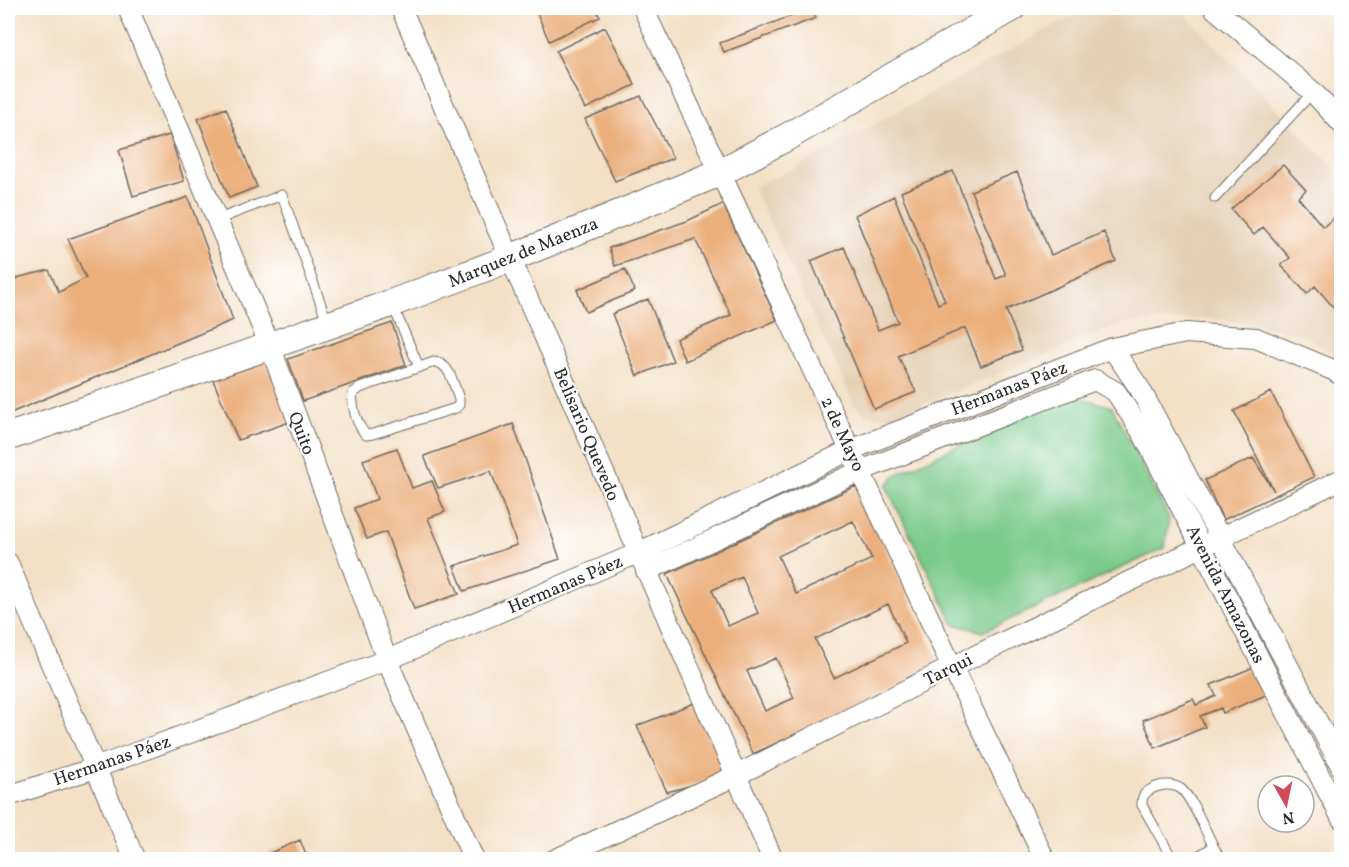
<svg xmlns="http://www.w3.org/2000/svg" width="1349" height="867" viewBox="0 0 1349 867" font-family="Vollkorn,serif">
<style>
.built{fill:#e5d0b5}
.green{fill:#7aca8b;stroke:#527a5b;stroke-width:1.5}
.building{fill:#ebaf7b;fill-rule:evenodd}
.lines{fill:none;stroke-linecap:round;stroke-linejoin:round}
.lane-casing{stroke:#716a61;stroke-width:11}
.street-casing{stroke:#716a61;stroke-width:22}
.secondary-casing{stroke:#716a61;stroke-width:29}
.lane{stroke:#fff;stroke-width:9}
.street{stroke:#fff;stroke-width:20}
.secondary{stroke:#fff;stroke-width:27}
.labels{text-anchor:middle;stroke-width:4.5;stroke-linejoin:round;paint-order:stroke}
.street-label{font-size:18px;fill:#2b2b2b;stroke:#fff}
</style>
<rect width="100%" height="100%" fill="#fff"/>
<filter id="ink" filterUnits="userSpaceOnUse"><feTurbulence type="fractalNoise" baseFrequency=".0167" numOctaves="2"/><feDisplacementMap in="SourceGraphic" scale="12" xChannelSelector="R" yChannelSelector="G"/><feConvolveMatrix kernelMatrix="1 2 1 2 8 2 1 2 1" color-interpolation-filters="sRGB"/></filter>
<filter id="wash" filterUnits="userSpaceOnUse"><feTurbulence type="fractalNoise" baseFrequency=".008" numOctaves="4" result="noise"/><feDisplacementMap in="SourceGraphic" scale="24" xChannelSelector="R" yChannelSelector="G"/><feGaussianBlur stdDeviation="1.35" result="paint"/><feColorMatrix in="noise" values="0 0 0 0 0 0 0 0 0 0 0 0 0 0 0 0 0 1.4 0 .05"/><feComposite in="paint" operator="in"/></filter>
<g filter="url(#wash)">
<rect width="100%" height="100%" fill="#f3e0c6"/>
<!-- built -->
<path class="built" d="M 1087,8 L 1179,8 L 1341,175 L 1341,360 L 1303,334 L 1211,318 L 1124,323 L 907,411 L 885,417 L 866,415 L 854,404 L 753,187 L 789,171 Z"/>
<!-- green -->
<path class="green" d="M 1068,394 L 1112,407 L 1169,518 L 1165,548 L 983,632 L 954,624 L 886,486 L 897,474 Z"/>
<g id="blocks">
<!-- building -->
<path class="building" d="M 535,8 L 595,8 L 600,17 L 549,41 Z
M 812,8 L 816,18 L 724,52 L 720,43 Z
M 605,27 L 635,85 L 585,109 L 556,51 Z
M 641,96 L 673,158 L 615,181 L 585,119 Z
M 226,108 L 257,187 L 229,198 L 198,119 Z
M 170,135 L 184,181 L 133,196 L 119,150 Z
M 1283,165 L 1306,190 L 1298,197 L 1323,227 L 1342,211 L 1342,317 L 1315,286 L 1307,294 L 1281,265 L 1290,258 L 1263,227 L 1254,235 L 1231,209 Z
M 953,171 L 996,279 L 1006,275 L 971,191 L 1017,172 L 1051,255 L 1104,232 L 1116,261 L 1006,310 L 1022,350 L 981,366 L 965,328 L 898,356 L 916,392 L 874,409 L 811,261 L 844,247 L 878,330 L 898,322 L 855,215 L 894,196 L 938,304 L 945,301 L 901,192 Z
M 188,197 L 233,320 L 8,414 L 8,284 L 20,277 L 49,270 L 59,292 L 86,278 L 68,239 Z
M 723,204 L 777,320 L 685,361 L 676,339 L 731,315 L 695,239 L 615,266 L 609,248 L 687,221 Z
M 625,269 L 635,291 L 586,312 L 577,290 Z
M 648,299 L 673,361 L 637,376 L 612,314 Z
M 392,323 L 406,365 L 303,401 L 288,359 Z
M 268,361 L 292,421 L 238,440 L 213,380 Z
M 1271,392 L 1314,477 L 1223,520 L 1205,480 L 1253,458 L 1274,491 L 1234,411 Z
M 513,424 L 560,559 L 464,591 L 454,566 L 517,545 L 491,471 L 438,488 L 424,456 Z
M 397,448 L 412,488 L 432,481 L 445,512 L 428,518 L 459,594 L 414,609 L 386,532 L 367,539 L 354,508 L 377,499 L 363,460 Z
M 856,486 L 941,666 L 753,754 L 667,574 ZM 853,521 L 872,559 L 796,594 L 778,556 ZM 742,577 L 758,613 L 728,626 L 712,590 ZM 888,604 L 906,643 L 834,678 L 815,639 ZM 776,658 L 794,698 L 765,711 L 747,671 Z
M 1261,664 L 1273,692 L 1223,713 L 1221,708 L 1200,716 L 1205,727 L 1155,748 L 1143,720 L 1193,699 L 1196,705 L 1216,696 L 1211,685 Z
M 694,703 L 730,771 L 707,781 L 667,792 L 637,726 Z
M 300,840 L 308,860 L 271,860 L 268,854 Z"/>
</g>
</g>
<g filter="url(#ink)">
<use href="#blocks" fill-opacity="0" stroke="#716a61" stroke-width="1.5"/>
<g class="lines">
<defs>
<path id="lane" d="M 1215,198 L 1313,92
M 216,220 L 282,195 L 328,324
M 393,306 L 419,367
M 434,362 C 450,362 454,386 459,399 L 459,405 L 456,408 L 373,434 L 366,435 C 357,425 351,406 353,393 L 360,388 Z
M 1173,860 L 1142,805 C 1142,797 1143,794 1150,790 C 1159,784 1173,783 1181,789 C 1194,799 1210,844 1221,860
M 1191,860 L 1213,847"/>
<path id="street" d="M 128,8 L 270,346 L 387,660 L 474,860
M 401,8 L 773,860
M 643,8 L 952,667 L 1045,860
M 1214,8 L 1313,92 L 1342,124
M 1112,348 L 1140,389 L 1221,539 L 1342,768
M 8,563 L 135,860
M 646,571 L 860,471 L 1095,380 L 1116,392 L 1143,434 L 1342,819
M 8,796 L 95,768 L 387,660 L 638,553 L 850,450 L 1112,348 L 1186,333 L 1256,338 L 1333,370 L 1342,376
M 554,860 L 737,775 L 952,667 L 1342,479"/>
<path id="secondary" d="M 8,437 L 392,303 L 511,258 L 721,172 L 787,137 L 1012,8"/>
</defs>
<!-- lane casing -->
<use href="#lane" class="lane-casing"/>
<!-- street casing -->
<use href="#street" class="street-casing"/>
<!-- secondary casing -->
<use href="#secondary" class="secondary-casing"/>
<!-- lane -->
<use href="#lane" class="lane"/>
<!-- street -->
<use href="#street" class="street"/>
<!-- secondary -->
<use href="#secondary" class="secondary"/>
</g>
</g>
<g class="labels">
<!-- street labels -->
<g class="street-label">
<text transform="translate(523 252) rotate(-22)" y="6">Marquez de Maenza</text>
<text transform="translate(1009 388) rotate(-21)" y="6">Hermanas Páez</text>
<text transform="translate(302 433) rotate(69)" y="6">Quito</text>
<text transform="translate(587 434) rotate(67)" y="6">Belisario Quevedo</text>
<text transform="translate(843 434) rotate(65)" y="6">2 de Mayo</text>
<text transform="translate(565 584) rotate(-23)" y="6">Hermanas Páez</text>
<text transform="translate(1226 594) rotate(63)" y="6">Avenida Amazonas</text>
<text transform="translate(948 669) rotate(-26)" y="6">Tarqui</text>
<text transform="translate(112 760) rotate(-19)" y="6">Hermanas Páez</text>
</g>
</g>
<!-- margin -->
<rect width="1349" height="867" fill="none" stroke="#fff" stroke-width="30"/>
<!-- north arrow -->
<g transform="translate(1286 804) rotate(171)"><circle r="28" fill="#ffffff" stroke="#aaaaaa" stroke-width="1.5"/>
<path d="M0-4.5L10 22L0 15L-10 22Z" fill="#d1495b"/>
<text y="-9" font-size="16" font-weight="bold" text-anchor="middle" fill="#2b2b2b">N</text>
</g>
</svg>
